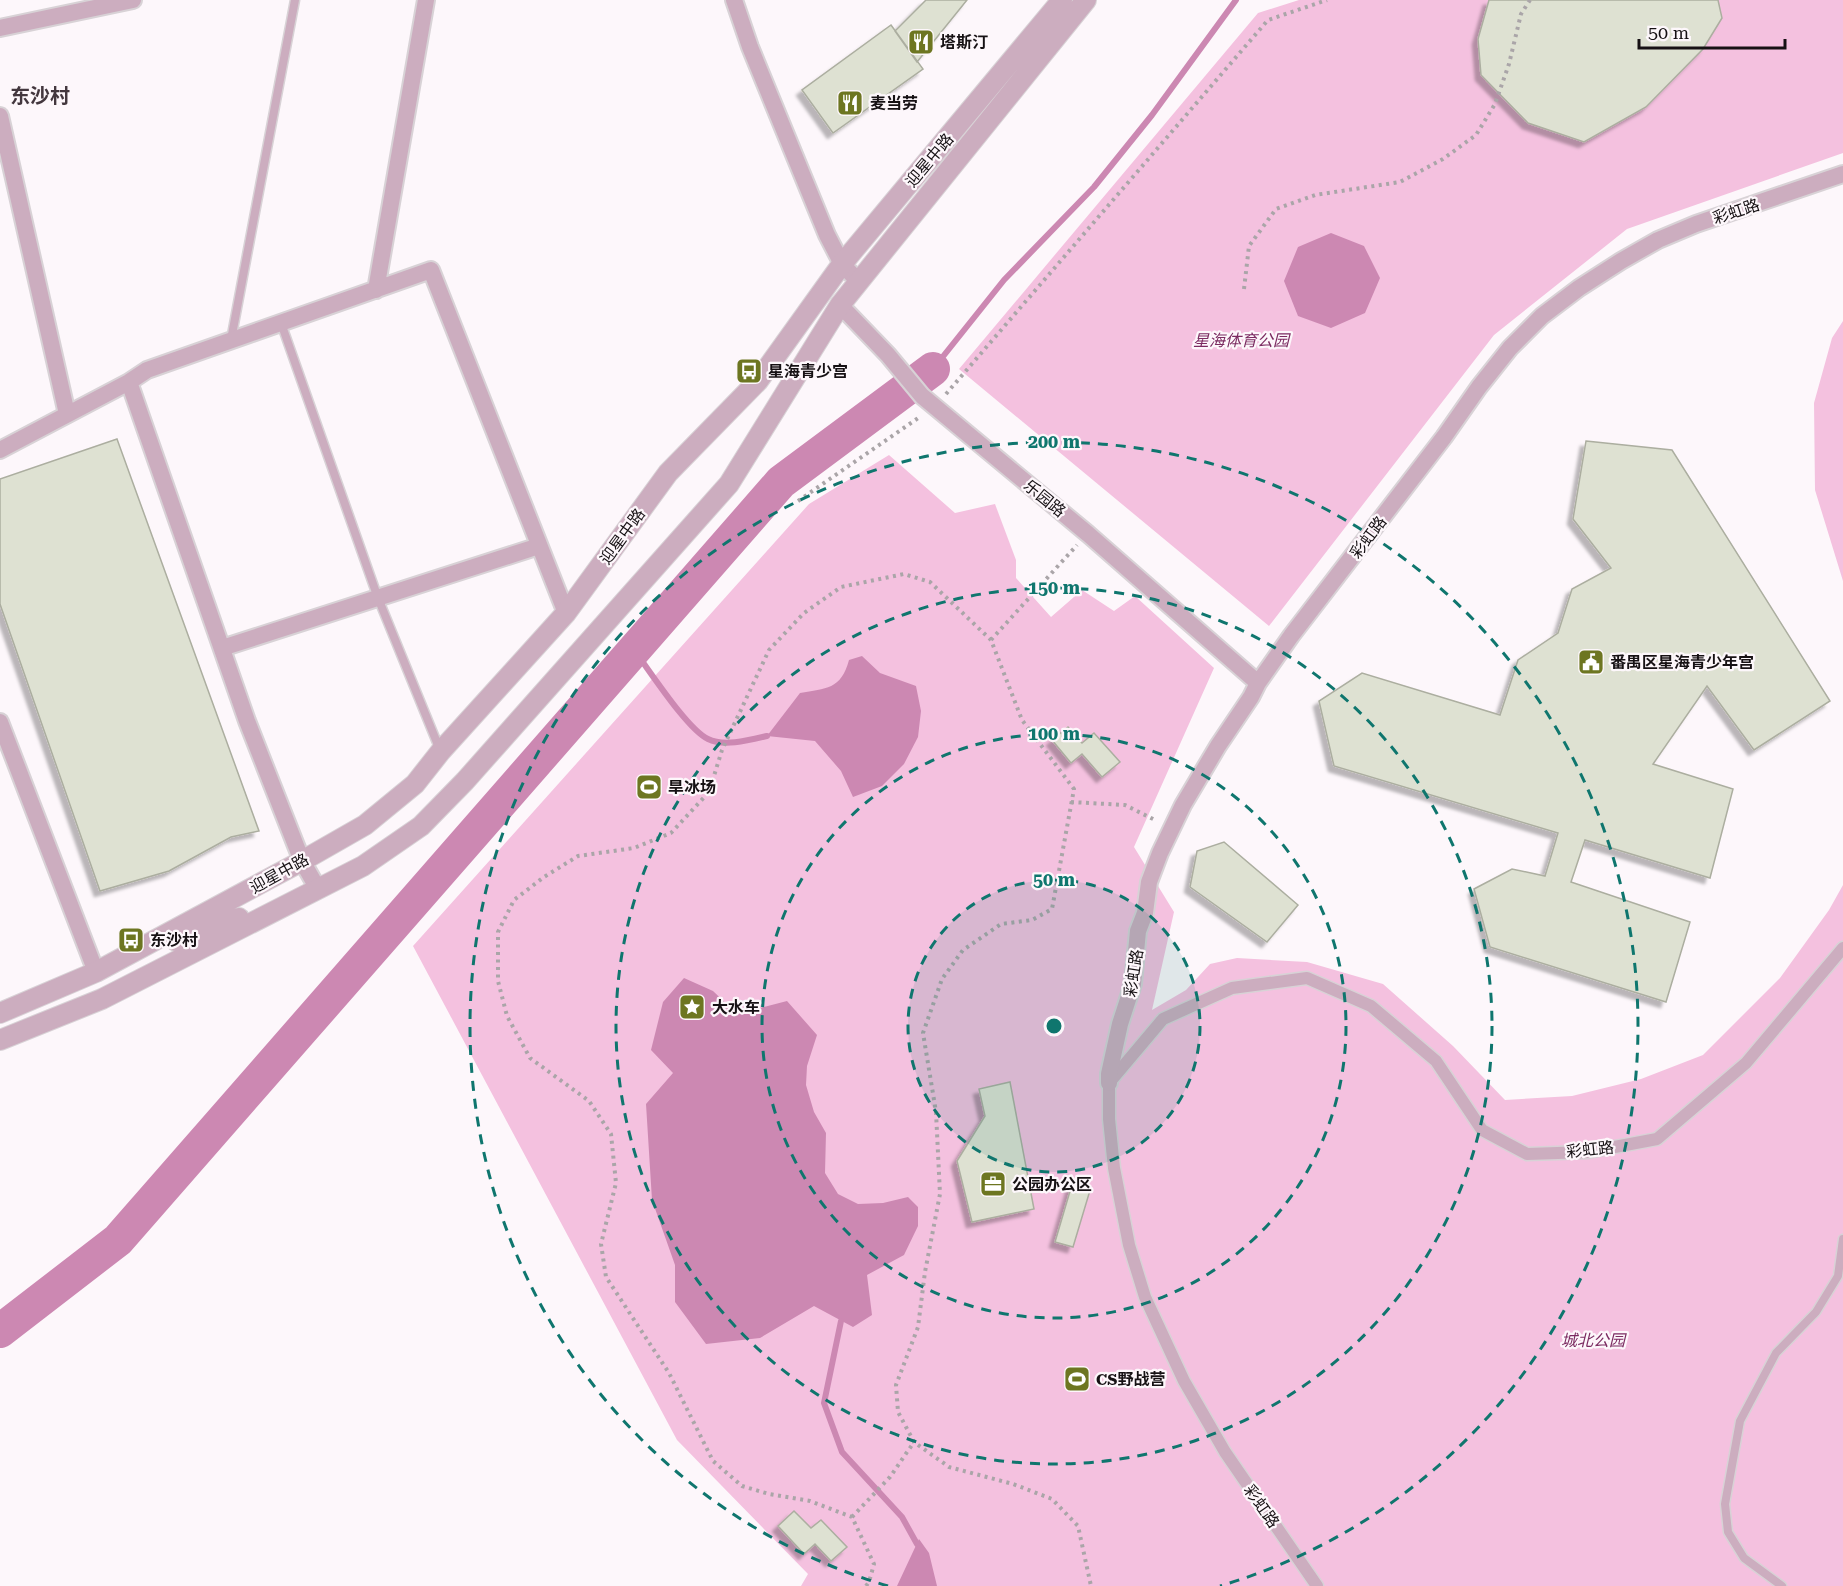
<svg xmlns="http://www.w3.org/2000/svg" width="1843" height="1586" viewBox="0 0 1843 1586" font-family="'Roboto Serif','Noto Sans SC',serif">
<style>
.green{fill:#f4c1df}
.water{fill:#cc88b2}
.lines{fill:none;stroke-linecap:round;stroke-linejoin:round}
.stream{stroke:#cc88b2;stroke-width:6}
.river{stroke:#cc88b2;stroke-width:34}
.building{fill:#dee1d2;stroke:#acaea0;stroke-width:1.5;filter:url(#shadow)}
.service-casing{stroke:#d8d2d6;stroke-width:11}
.pedestrian-casing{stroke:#d8d2d6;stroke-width:15}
.minor-casing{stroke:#d8d2d6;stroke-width:20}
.tertiary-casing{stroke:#d8d2d6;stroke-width:22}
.path{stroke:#aaa5a8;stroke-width:4;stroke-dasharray:3 4.5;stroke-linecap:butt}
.service{stroke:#ccadbf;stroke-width:8}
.pedestrian{stroke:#ccadbf;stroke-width:12}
.minor{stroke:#ccadbf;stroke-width:16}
.tertiary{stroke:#ccadbf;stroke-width:20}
.ring{fill:none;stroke:#0f766e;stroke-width:3;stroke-dasharray:10 8}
.labels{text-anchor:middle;stroke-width:4.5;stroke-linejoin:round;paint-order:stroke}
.poi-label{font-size:16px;font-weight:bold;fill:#161114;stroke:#fdf7fb;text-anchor:start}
.street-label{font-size:16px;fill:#161114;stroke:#fdf7fb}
.park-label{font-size:16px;font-style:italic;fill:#7b2b61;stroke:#fdf7fb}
.quarter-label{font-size:20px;font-weight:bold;fill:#43373e;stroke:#fdf7fb}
.centre{fill:#0f766e;stroke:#fdf7fb;stroke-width:3}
.ring-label{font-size:18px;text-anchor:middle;font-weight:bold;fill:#0f766e;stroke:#fdf7fb;stroke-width:4.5;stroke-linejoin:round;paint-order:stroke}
</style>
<defs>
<filter id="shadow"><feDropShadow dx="-5.5" dy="5.5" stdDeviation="1.5" flood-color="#0004"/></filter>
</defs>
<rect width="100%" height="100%" fill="#fdf7fb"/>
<!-- green -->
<path class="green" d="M 1299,0 L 1843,0 L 1843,153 L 1627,229 L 1494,335 L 1269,626 L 959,369 L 1258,13 Z
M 1843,321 L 1843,581 L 1815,490 L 1814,403 L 1832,338 Z
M 889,455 L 955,513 L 995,504 L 1016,560 L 1016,578 L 1051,617 L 1082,590 L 1114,611 L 1135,596 L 1214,668 L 1134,847 L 1174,912 L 1152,1010 L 1186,990 L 1210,964 L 1237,958 L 1307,962 L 1383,984 L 1453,1046 L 1505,1100 L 1572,1096 L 1641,1079 L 1703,1055 L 1780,978 L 1829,910 L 1843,885 L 1843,1586 L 801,1586 L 808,1574 L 677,1440 L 413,946 L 809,504 Z"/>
<!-- water -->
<path class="water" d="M 1331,233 L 1364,246 L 1380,278 L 1365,313 L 1331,328 L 1298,316 L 1284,281 L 1298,247 Z
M 862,656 L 880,673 L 916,686 L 921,711 L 918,737 L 904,764 L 882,786 L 853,797 L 841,771 L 815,741 L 767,736 L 800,693 C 826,688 841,690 849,660 Z
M 684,978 L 713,991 L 737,1014 L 787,1001 L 817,1035 L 807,1066 L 806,1085 L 814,1112 L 826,1133 L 825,1173 L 838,1194 L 858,1204 L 883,1203 L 908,1197 L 918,1207 L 918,1226 L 904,1255 L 867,1275 L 872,1315 L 853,1327 L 814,1306 L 760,1338 L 706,1344 L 675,1302 L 675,1265 L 652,1200 L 646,1104 L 673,1073 L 651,1050 L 663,1002 Z
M 919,1539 L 929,1553 L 937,1586 L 897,1586 Z"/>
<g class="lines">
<!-- stream -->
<path class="stream" d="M 933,369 L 1004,280 L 1094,187 L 1152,115 L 1236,0
M 634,650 C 650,671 687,729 708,739 C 724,747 750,740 767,736
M 841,1321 L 824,1403 L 842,1452 L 902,1517 L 917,1544"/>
<!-- river -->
<path class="river" d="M 0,1331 L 118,1240 L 781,482 L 933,369"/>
</g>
<!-- building -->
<path class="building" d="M 926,0 L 967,0 L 917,62 L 895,31 Z
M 1489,0 L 1718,0 L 1722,18 L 1703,49 L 1646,107 L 1584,142 L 1528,123 L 1481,75 L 1478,39 Z
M 891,25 L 923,69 L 833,133 L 802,90 Z
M 117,439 L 259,831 L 231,837 L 169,871 L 100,891 L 0,604 L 0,479 Z
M 1586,441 L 1672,450 L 1830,701 L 1754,750 L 1707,686 L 1653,764 L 1733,789 L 1710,878 L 1585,840 L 1571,882 L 1690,922 L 1666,1002 L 1490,947 L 1474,889 L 1512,869 L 1545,876 L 1558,833 L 1334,766 L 1319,701 L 1362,673 L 1500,715 L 1518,660 L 1558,633 L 1572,589 L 1611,568 L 1573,519 Z
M 1068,727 L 1082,743 L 1094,733 L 1120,762 L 1102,777 L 1082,754 L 1071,763 L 1052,740 Z
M 1224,842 L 1298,905 L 1267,942 L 1190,887 L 1197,851 Z
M 1010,1082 L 1034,1209 L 972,1222 L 957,1161 L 985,1116 L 979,1089 Z
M 1073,1181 L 1091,1187 L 1073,1247 L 1055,1242 Z
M 794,1511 L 811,1528 L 821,1520 L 847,1547 L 831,1561 L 815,1544 L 804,1554 L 778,1526 Z"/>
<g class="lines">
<defs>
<path id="service" d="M 281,323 L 378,598 L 440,750
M 231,340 L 295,0
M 1782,1586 L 1744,1558 L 1728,1532 L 1725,1504 L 1740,1421 L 1776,1353 L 1816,1312 L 1838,1276 L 1843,1239"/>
<path id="pedestrian" d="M 1317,1586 L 1225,1452 L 1184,1381 L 1145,1297 L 1129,1245 L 1114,1168 L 1109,1119 L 1109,1083 L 1163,1019 L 1232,988 L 1307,978 L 1371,1006 L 1436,1061 L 1482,1130 L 1527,1154 L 1588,1152 L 1657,1139 L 1746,1063 L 1843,948"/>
<path id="minor" d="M 734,0 L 750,47 L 827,235 L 842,264 L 858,281
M 0,28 L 133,0
M 0,116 L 67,414
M 376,290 L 426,0
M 840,305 L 888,355 L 922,396 L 1088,534 L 1258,683
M 129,382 L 247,721 L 302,861 L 318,889
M 0,450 L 129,382 L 147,370 L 431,270 L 566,613
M 222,648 L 539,546
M 0,722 L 96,972
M 1109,1083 L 1109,1074 L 1120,1024 L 1133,984 L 1138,931 L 1145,913 L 1149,882 L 1160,853 L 1183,805 L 1218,746 L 1251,697 L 1258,683 L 1291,636 L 1444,437 L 1479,387 L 1510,348 L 1542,316 L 1579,288 L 1621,261 L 1658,240 L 1696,224 L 1843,174"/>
<path id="tertiary" d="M 176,941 L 239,918
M 0,1013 L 96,972 L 302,861 L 365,825 L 415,784 L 441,751 L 566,613 L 668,473 L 758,381 L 842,264 L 1062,0
M 0,1040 L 102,999 L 363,866 L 421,826 L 465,781 L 729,484 L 840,305 L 1086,0"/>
</defs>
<!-- service casing -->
<use href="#service" class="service-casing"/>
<!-- pedestrian casing -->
<use href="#pedestrian" class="pedestrian-casing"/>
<!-- minor casing -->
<use href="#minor" class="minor-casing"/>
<!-- tertiary casing -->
<use href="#tertiary" class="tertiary-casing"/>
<!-- path -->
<path class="path" d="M 1244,289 L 1249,246 L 1276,209 L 1315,195 L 1400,182 L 1443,159 L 1476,135 L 1495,104 L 1509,64 L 1521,14 L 1530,0
M 946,394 L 1268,20 L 1327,0
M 798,501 L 921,416
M 991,640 L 1077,545
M 1071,802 L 1125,805 L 1157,821
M 852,1517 L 890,1477 L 914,1442
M 866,1586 L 869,1582 L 874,1564 L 852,1517 L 810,1501 L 769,1494 L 742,1486 L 713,1461 L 669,1373 L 606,1277 L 601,1244 L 616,1183 L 611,1134 L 589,1101 L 530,1058 L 507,1016 L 498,981 L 498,932 L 514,900 L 544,877 L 578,856 L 634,848 L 671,833 L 709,792 L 722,750 L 769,650 L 804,613 L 841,587 L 904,574 L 930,582 L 991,640 L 1022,720 L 1074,789 L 1052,909 L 1032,920 L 1001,924 L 963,950 L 942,979 L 923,1033 L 936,1112 L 940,1194 L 925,1272 L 918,1327 L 896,1385 L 898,1412 L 914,1442 L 949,1467 L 1013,1484 L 1052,1499 L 1078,1526 L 1091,1586"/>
<!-- service -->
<use href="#service" class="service"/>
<!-- pedestrian -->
<use href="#pedestrian" class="pedestrian"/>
<!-- minor -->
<use href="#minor" class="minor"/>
<!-- tertiary -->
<use href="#tertiary" class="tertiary"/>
</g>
<!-- distance rings -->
<circle cx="1054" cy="1026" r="146" fill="#0f766e" fill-opacity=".12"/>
<g class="ring">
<circle cx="1054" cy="1026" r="146"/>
<circle cx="1054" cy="1026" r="292"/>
<circle cx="1054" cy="1026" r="438"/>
<path d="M888 1586A584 584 0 1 1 1220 1586"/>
</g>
<!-- icons -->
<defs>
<symbol id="restaurant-square" viewBox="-11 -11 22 22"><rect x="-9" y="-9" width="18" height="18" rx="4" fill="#6d7621" stroke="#fdf7fb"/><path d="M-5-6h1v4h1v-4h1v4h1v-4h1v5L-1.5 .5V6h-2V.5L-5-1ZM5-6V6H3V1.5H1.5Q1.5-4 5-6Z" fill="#fff"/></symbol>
<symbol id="bus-square" viewBox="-11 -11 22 22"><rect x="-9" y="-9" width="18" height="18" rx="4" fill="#6d7621" stroke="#fdf7fb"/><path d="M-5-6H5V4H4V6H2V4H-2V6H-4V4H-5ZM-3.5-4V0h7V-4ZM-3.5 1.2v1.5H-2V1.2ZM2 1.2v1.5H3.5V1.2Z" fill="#fff"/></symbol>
<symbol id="civic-square" viewBox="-11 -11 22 22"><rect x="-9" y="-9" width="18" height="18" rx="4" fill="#6d7621" stroke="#fdf7fb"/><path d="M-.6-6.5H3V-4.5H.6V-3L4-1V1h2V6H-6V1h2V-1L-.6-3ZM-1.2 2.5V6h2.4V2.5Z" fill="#fff"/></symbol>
<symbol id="stadium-square" viewBox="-11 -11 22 22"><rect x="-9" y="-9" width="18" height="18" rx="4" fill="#6d7621" stroke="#fdf7fb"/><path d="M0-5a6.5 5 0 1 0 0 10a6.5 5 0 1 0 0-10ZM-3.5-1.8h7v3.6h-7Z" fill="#fff"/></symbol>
<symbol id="sight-square" viewBox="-11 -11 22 22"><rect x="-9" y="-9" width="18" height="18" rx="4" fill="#6d7621" stroke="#fdf7fb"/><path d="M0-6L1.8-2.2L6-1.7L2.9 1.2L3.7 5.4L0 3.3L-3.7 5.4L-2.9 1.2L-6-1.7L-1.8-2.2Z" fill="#fff"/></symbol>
<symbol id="office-square" viewBox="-11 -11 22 22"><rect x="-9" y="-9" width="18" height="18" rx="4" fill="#6d7621" stroke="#fdf7fb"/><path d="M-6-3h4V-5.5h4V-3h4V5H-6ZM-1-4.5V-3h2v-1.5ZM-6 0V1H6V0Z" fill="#fff"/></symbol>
</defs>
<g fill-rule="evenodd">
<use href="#restaurant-square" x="906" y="27" width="30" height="30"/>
<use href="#restaurant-square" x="835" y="88" width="30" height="30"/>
<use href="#bus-square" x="734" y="356" width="30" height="30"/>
<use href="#civic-square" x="1576" y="647" width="30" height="30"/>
<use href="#stadium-square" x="634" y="772" width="30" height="30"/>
<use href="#bus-square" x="116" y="925" width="30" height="30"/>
<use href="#sight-square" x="677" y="992" width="30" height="30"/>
<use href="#office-square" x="978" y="1169" width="30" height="30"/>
<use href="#stadium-square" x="1062" y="1364" width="30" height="30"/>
</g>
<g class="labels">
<!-- poi labels -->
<g class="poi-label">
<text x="940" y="48">塔斯汀</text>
<text x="870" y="109">麦当劳</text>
<text x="768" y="377">星海青少宫</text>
<text x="1610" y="668">番禺区星海青少年宫</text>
<text x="668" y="793">旱冰场</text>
<text x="150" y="946">东沙村</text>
<text x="712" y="1013">大水车</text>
<text x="1012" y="1190">公园办公区</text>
<text x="1096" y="1385">CS野战营</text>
</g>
<!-- street labels -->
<g class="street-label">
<text transform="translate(929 160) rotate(-50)" y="6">迎星中路</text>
<text transform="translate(1736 211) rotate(-18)" y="6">彩虹路</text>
<text transform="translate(1045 498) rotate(39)" y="6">乐园路</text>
<text transform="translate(622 536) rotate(-54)" y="6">迎星中路</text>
<text transform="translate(1368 537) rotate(-53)" y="6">彩虹路</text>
<text transform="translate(279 873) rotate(-29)" y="6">迎星中路</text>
<text transform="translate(1133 973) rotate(-81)" y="6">彩虹路</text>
<text transform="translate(1590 1149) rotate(-6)" y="6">彩虹路</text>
<text transform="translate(1262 1506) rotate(55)" y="6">彩虹路</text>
</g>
<!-- park labels -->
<g class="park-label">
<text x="1241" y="346">星海体育公园</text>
<text x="1593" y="1346">城北公园</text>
</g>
<!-- quarter labels -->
<g class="quarter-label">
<text x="40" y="103">东沙村</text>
</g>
</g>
<circle cx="1054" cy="1026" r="9" class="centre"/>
<g class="ring-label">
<text x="1054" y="448">200 m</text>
<text x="1054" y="594">150 m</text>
<text x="1054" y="740">100 m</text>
<text x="1054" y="886">50 m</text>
</g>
<!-- scale -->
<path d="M1639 39v9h146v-9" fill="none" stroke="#161114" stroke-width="3"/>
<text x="1648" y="39" font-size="18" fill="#161114" stroke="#fdf7fb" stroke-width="4.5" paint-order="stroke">50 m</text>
</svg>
